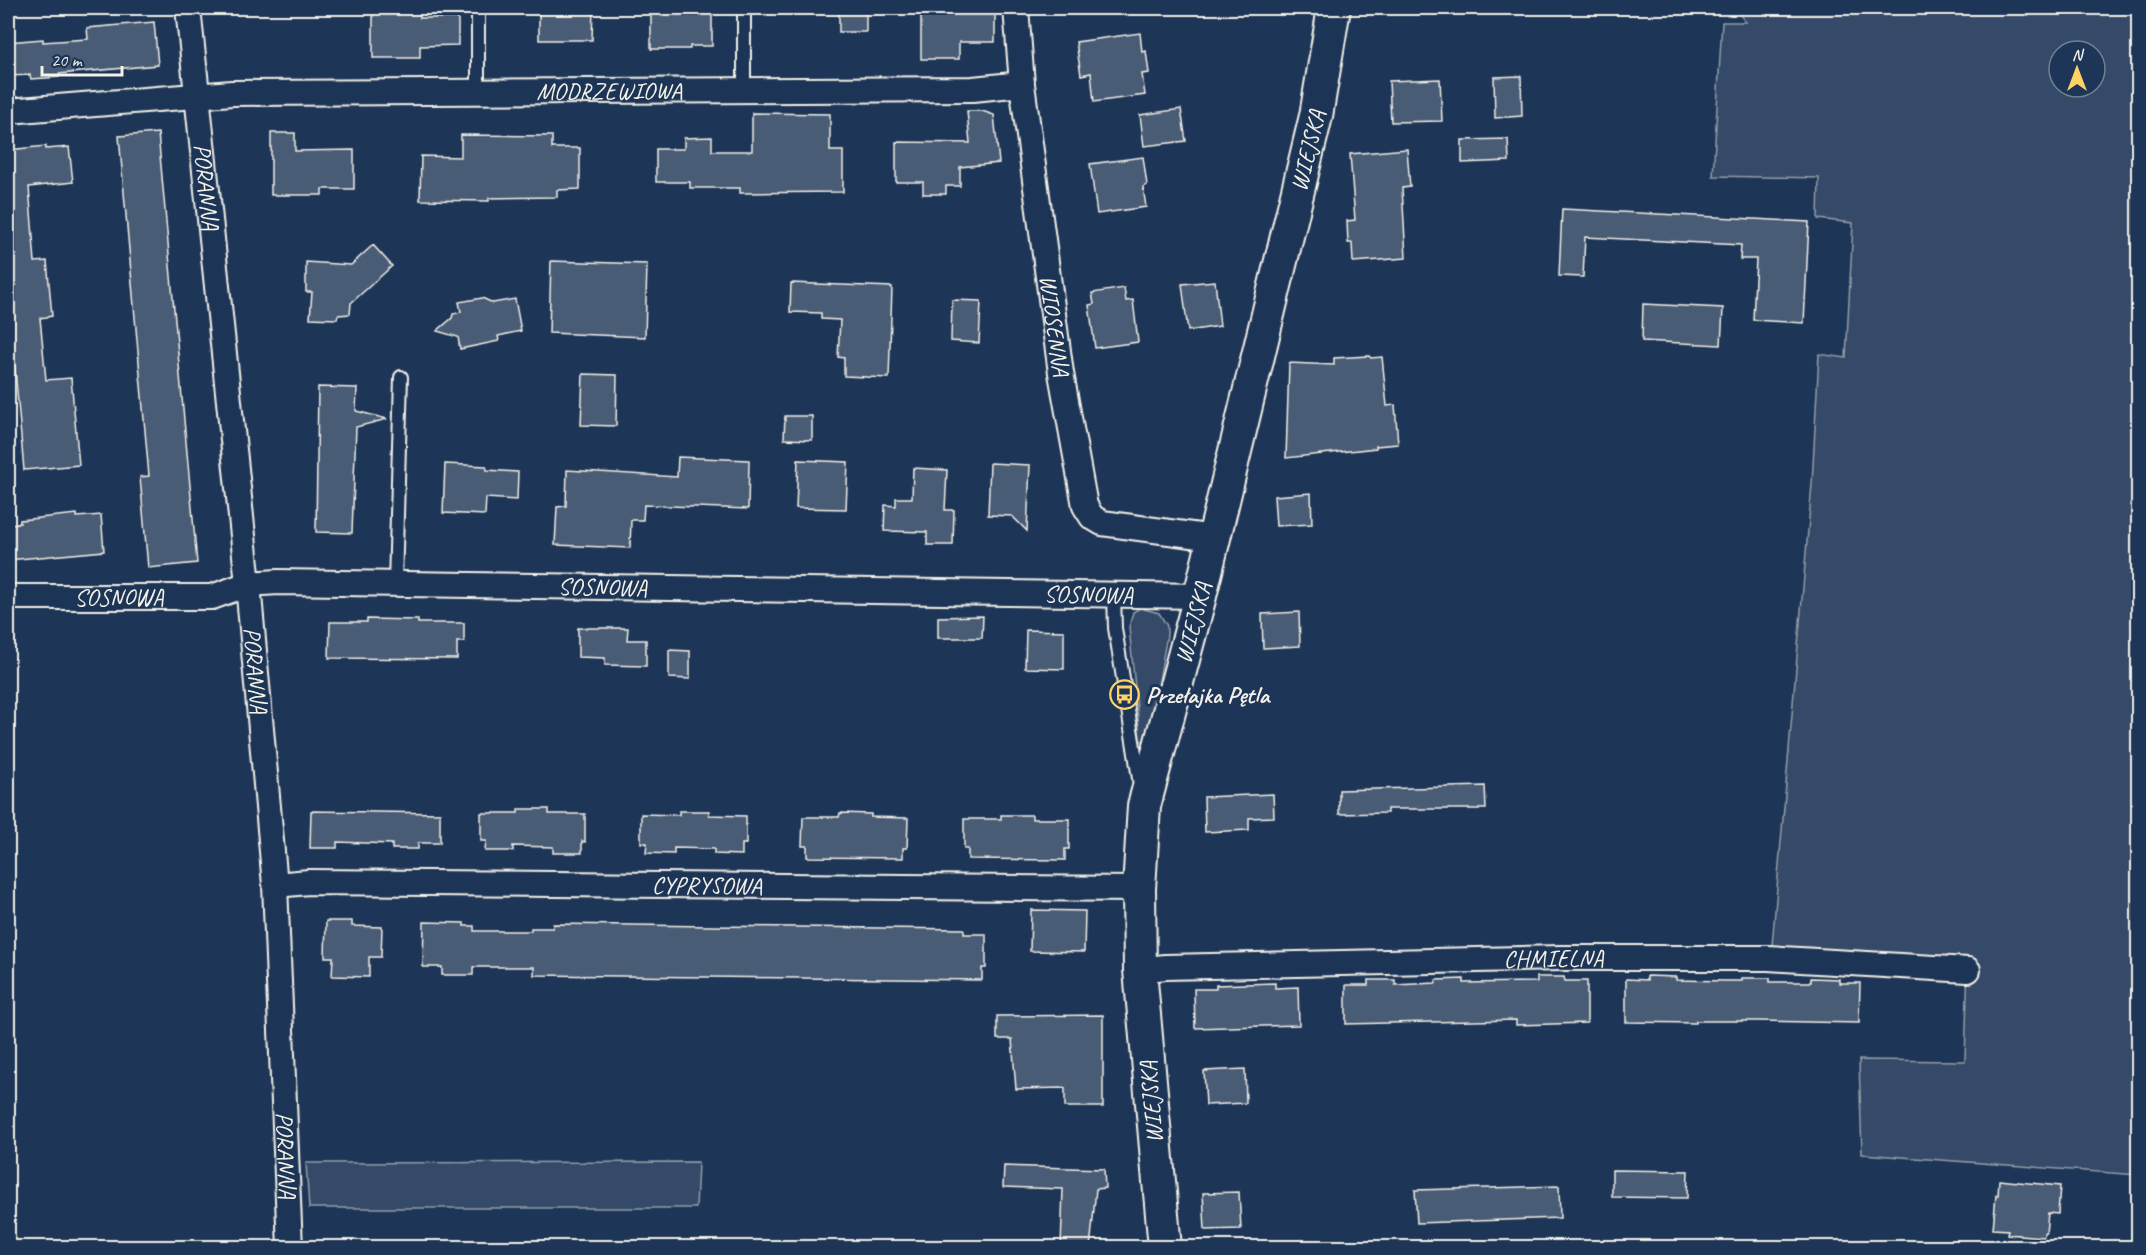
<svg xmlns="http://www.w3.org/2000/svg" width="2146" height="1255" viewBox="0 0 2146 1255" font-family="Caveat,sans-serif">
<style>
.green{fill:#354a67;stroke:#949ea8;stroke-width:1.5;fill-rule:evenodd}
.building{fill:#485b74;stroke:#f4f1e8;stroke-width:1.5}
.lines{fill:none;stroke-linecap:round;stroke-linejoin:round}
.service-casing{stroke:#f4f1e8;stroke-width:16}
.minor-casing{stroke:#f4f1e8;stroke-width:28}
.tertiary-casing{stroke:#f4f1e8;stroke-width:36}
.service{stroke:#1d3557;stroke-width:12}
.minor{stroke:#1d3557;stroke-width:24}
.tertiary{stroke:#1d3557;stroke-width:32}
.labels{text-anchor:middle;stroke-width:6;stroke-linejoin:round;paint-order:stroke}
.street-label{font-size:24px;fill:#f4f1e8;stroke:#1d3557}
.poi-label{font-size:24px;font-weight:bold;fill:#f4f1e8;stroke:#1d3557;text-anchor:start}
</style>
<rect width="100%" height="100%" fill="#1d3557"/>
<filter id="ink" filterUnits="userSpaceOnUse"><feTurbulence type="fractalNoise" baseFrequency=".0167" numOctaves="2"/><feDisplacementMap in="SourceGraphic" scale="12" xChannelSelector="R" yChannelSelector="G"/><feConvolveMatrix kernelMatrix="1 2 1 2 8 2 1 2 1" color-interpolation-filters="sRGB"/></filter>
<g filter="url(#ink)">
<!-- green -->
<path class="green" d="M 1734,8 L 2138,8 L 2138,1175 L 1862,1154 L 1859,1060 L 1965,1061 L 1968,963 L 1771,957 L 1812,484 L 1819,354 L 1846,358 L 1853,223 L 1818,219 L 1819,178 L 1713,176 L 1722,22 L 1746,22 ZM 2059,51 L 2095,51 L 2095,87 L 2059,87 Z
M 1140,608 L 1159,613 L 1167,626 L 1167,635 L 1149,737 L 1144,742 L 1140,740 L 1139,728 L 1129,627 L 1133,612 Z
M 698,1162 L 696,1208 L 309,1208 L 306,1163 Z"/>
<!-- building -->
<path class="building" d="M 373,8 L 420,8 L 420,18 L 458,18 L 458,45 L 420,46 L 420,58 L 373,58 Z
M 539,8 L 593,8 L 592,40 L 539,40 Z
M 839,8 L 866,8 L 866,32 L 839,32 Z
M 921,8 L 959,8 L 959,13 L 995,13 L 995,42 L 959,42 L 959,59 L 921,59 Z
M 651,9 L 690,9 L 690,12 L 712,12 L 712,46 L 690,46 L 690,49 L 651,49 Z
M 154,22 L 158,65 L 59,74 L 59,77 L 31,79 L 30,75 L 9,76 L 8,42 L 43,39 L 43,42 L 88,39 L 87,28 Z
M 1140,33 L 1142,52 L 1146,51 L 1149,73 L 1142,74 L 1145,95 L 1094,102 L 1091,73 L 1081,75 L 1076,42 Z
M 1521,76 L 1522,116 L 1495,118 L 1494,77 Z
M 1440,79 L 1442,121 L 1391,122 L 1389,81 Z
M 1181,109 L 1186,141 L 1144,146 L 1140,115 Z
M 967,111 L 982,111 L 994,115 L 999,163 L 960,167 L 960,186 L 946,186 L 946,194 L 923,194 L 923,182 L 896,182 L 896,142 L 970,143 Z
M 752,113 L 830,114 L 830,151 L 843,151 L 843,192 L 740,193 L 740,188 L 690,188 L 690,182 L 656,182 L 656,149 L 684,149 L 684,138 L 712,137 L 712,151 L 752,151 Z
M 158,133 L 197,563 L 148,568 L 140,477 L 149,476 L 119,136 Z
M 271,133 L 295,133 L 295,151 L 354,150 L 354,189 L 322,189 L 322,195 L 271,195 Z
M 461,135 L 552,136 L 552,148 L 580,148 L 580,189 L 557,190 L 557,197 L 489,198 L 489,201 L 420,200 L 421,156 L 461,157 Z
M 1508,139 L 1509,161 L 1462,163 L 1462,140 Z
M 46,146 L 46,149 L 69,147 L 73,182 L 29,187 L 35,262 L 47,261 L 52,316 L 40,318 L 46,380 L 71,378 L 79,465 L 24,470 L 14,358 L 8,359 L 8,150 Z
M 1407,149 L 1410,187 L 1402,188 L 1406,258 L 1353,262 L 1352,243 L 1348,243 L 1347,221 L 1355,220 L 1350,154 Z
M 1143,157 L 1147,185 L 1143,187 L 1146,207 L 1097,214 L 1090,164 Z
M 1562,209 L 1809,222 L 1804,323 L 1753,320 L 1756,259 L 1740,259 L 1741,245 L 1585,237 L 1583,277 L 1559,276 Z
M 373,245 L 392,266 L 351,303 L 350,314 L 338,315 L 337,319 L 310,318 L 312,292 L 306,292 L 306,262 L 351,265 Z
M 551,261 L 647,264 L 645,337 L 549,333 Z
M 1215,281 L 1220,326 L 1188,331 L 1182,284 Z
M 791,283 L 892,287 L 889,378 L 844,376 L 844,358 L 838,357 L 840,320 L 821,319 L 821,313 L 790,312 Z
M 1124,288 L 1126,301 L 1133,300 L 1138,342 L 1095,348 L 1089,305 L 1094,304 L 1092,293 Z
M 482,298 L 493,303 L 515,299 L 521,331 L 498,336 L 499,341 L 460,349 L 458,337 L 437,331 L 452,318 L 453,314 L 461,312 L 459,302 Z
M 952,300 L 981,301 L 979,343 L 951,341 Z
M 1643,304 L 1723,308 L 1721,345 L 1642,341 Z
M 1369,356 L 1371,358 L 1382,357 L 1387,406 L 1395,405 L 1398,444 L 1376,446 L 1376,448 L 1286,458 L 1289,363 L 1334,365 L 1334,358 Z
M 583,374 L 617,375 L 616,426 L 581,425 Z
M 318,387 L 357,388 L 356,411 L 387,419 L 356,427 L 352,533 L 316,532 Z
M 785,416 L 812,416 L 812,440 L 784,439 Z
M 678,457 L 749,460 L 748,509 L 644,505 L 643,520 L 631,520 L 630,548 L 555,545 L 557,507 L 566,506 L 567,470 L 677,477 Z
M 798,460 L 848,462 L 846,509 L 796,508 Z
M 990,463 L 1030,465 L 1027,531 L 1012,516 L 988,515 Z
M 445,464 L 486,466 L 487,470 L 518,472 L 517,500 L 486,498 L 485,515 L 443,513 Z
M 913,468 L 947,470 L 945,510 L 954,510 L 953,545 L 927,545 L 927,532 L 884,531 L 885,505 L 896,506 L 896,498 L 912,498 Z
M 1311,493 L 1312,524 L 1276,526 L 1274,496 Z
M 77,514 L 77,517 L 101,515 L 104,551 L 8,560 L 8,524 L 20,523 L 20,520 Z
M 1299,612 L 1300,646 L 1263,648 L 1262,614 Z
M 983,616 L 982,638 L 938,638 L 938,617 Z
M 367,619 L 418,620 L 418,623 L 464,623 L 464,642 L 457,642 L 457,659 L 329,658 L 330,622 L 367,622 Z
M 578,628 L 628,628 L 627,640 L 646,640 L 646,666 L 605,665 L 605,658 L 578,657 Z
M 1026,630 L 1064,631 L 1064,669 L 1025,668 Z
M 669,650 L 690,651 L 690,679 L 669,678 Z
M 1485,786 L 1486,809 L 1387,809 L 1387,813 L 1339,814 L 1339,790 Z
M 1273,794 L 1274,817 L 1249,818 L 1249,830 L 1205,832 L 1204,797 Z
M 518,809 L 549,809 L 549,814 L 585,814 L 585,842 L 582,841 L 582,853 L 553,853 L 553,847 L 513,846 L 513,851 L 485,851 L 486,841 L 481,841 L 481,813 L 518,813 Z
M 311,811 L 440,813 L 440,843 L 418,843 L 418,849 L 392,849 L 392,844 L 337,842 L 337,848 L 310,848 Z
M 679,811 L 709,811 L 709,815 L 746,816 L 746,844 L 742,844 L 742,855 L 714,854 L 714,849 L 674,848 L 674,854 L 646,853 L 647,843 L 641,843 L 641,814 L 679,815 Z
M 840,813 L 871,814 L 871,817 L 908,818 L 907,848 L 903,848 L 903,858 L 807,857 L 807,846 L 802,846 L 803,817 L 839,817 Z
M 1001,815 L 1032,815 L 1032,819 L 1069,819 L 1069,849 L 1065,849 L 1065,860 L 968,859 L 968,849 L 964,849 L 964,819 L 1001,819 Z
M 1031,910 L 1085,911 L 1084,952 L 1030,951 Z
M 326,921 L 352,921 L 352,926 L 382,927 L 381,957 L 369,957 L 369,977 L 332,976 L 333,957 L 325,957 Z
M 424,922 L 464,923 L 464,926 L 474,926 L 474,931 L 531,931 L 531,928 L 553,928 L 553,924 L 964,929 L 964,934 L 986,934 L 986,968 L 982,968 L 982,980 L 534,975 L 534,967 L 473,967 L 473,975 L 442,975 L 442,967 L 423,967 Z
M 1647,976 L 1676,977 L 1676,980 L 1725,981 L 1742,981 L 1742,978 L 1770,978 L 1770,982 L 1811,982 L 1811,978 L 1839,979 L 1839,983 L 1860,983 L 1859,1023 L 1757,1021 L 1696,1021 L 1696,1023 L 1626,1022 L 1626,979 L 1647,980 Z
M 1537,977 L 1564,977 L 1565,981 L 1587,981 L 1587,1023 L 1516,1025 L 1516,1020 L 1346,1024 L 1346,985 L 1368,985 L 1368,980 L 1395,980 L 1395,985 L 1436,983 L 1436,980 L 1464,979 L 1464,983 L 1537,982 Z
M 1275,983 L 1275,988 L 1298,987 L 1299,1025 L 1195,1028 L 1194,989 L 1216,989 L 1216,985 Z
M 1103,1015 L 1103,1107 L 1065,1107 L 1065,1088 L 1016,1089 L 1012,1039 L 997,1039 L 997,1016 Z
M 1245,1069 L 1246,1103 L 1206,1105 L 1204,1071 Z
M 1004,1166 L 1104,1169 L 1105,1188 L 1096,1189 L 1090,1248 L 1061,1248 L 1063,1189 L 1003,1187 Z
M 1612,1170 L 1688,1171 L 1687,1198 L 1612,1197 Z
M 1999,1180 L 2060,1186 L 2058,1214 L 2048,1213 L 2046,1233 L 2044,1233 L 2044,1237 L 2007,1234 L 2008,1230 L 1993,1229 L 1996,1195 L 1998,1195 Z
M 1559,1186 L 1560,1218 L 1417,1223 L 1415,1190 Z
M 1239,1192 L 1241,1229 L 1205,1230 L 1203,1193 Z"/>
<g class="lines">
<defs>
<path id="service" d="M 478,8 L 478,92
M 744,91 L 744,8
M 395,584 L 401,377
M 1114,596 L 1115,628 L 1140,785"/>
<g id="minor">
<path id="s1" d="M 188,8 L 248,584 L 275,885 L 290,1248"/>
<path id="s2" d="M 1016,8 L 1022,84 L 1061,373 L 1085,506 L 1092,517 L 1102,523 L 1214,538"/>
<path id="s3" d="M 8,111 L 232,93 L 973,89 L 1022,84"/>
<path id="s4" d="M 8,597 L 212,597 L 248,584 L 278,582 L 1200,596"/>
<path id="s5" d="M 275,885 L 309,882 L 1139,889"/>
<path id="s6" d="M 1140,970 L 1165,967 L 1561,958 L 1768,958 L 1968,970"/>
</g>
<g id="tertiary">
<path id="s7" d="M 1165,1248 L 1140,970 L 1139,889 L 1144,806 L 1200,596 L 1316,116 L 1334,8"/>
</g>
</defs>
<!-- service casing -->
<use href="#service" class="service-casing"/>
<!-- minor casing -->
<use href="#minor" class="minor-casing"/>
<!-- tertiary casing -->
<use href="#tertiary" class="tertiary-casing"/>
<!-- service -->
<use href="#service" class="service"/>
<!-- minor -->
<use href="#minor" class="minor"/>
<!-- tertiary -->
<use href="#tertiary" class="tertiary"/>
</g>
</g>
<!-- icons -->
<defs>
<symbol id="bus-ring" viewBox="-11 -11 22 22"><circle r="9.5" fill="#1d3557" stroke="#ffd166" stroke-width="1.5"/><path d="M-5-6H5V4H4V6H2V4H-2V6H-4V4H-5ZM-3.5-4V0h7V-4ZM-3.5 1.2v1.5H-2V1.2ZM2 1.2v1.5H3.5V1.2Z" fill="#ffd166"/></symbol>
</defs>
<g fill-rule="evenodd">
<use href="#bus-ring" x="1108" y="678" width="33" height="33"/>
</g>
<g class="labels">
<!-- street labels -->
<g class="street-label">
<text dy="8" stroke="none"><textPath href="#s3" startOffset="602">MODRZEWIOWA</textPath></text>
<text dy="8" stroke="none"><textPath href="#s7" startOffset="1119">WIEJSKA</textPath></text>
<text dy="8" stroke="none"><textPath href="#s1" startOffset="180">PORANNA</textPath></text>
<text dy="8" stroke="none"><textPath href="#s2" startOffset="320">WIOSENNA</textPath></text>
<text dy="8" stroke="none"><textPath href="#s4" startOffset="597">SOSNOWA</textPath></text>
<text dy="8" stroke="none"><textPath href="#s4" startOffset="1083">SOSNOWA</textPath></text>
<text dy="8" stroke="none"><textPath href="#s4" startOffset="111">SOSNOWA</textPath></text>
<text dy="8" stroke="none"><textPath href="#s7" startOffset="633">WIEJSKA</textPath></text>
<text dy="8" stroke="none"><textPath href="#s1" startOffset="666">PORANNA</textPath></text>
<text dy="8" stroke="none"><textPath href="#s5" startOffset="432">CYPRYSOWA</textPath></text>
<text dy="8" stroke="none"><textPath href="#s6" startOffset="414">CHMIELNA</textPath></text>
<text transform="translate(1151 1102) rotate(-95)" y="8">WIEJSKA</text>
<text dy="8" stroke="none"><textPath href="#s1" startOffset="1152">PORANNA</textPath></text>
</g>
<!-- poi labels -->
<g class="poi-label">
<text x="1146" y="703">Przełajka Pętla</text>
</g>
</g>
<!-- margin -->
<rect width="2146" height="1255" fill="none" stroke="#1d3557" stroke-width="30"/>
<rect x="15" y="15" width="2116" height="1225" fill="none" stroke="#f4f1e8" stroke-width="2" filter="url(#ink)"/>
<!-- north arrow -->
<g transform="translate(2077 69)"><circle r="28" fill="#1d3557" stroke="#738091" stroke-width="1.5"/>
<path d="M0-4.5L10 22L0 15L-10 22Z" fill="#ffd166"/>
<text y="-9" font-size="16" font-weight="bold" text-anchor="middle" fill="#f4f1e8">N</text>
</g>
<!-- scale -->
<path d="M42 66v9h80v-9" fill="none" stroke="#f4f1e8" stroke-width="3"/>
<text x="51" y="66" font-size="18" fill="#f4f1e8" stroke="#1d3557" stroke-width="4.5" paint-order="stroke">20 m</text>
</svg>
